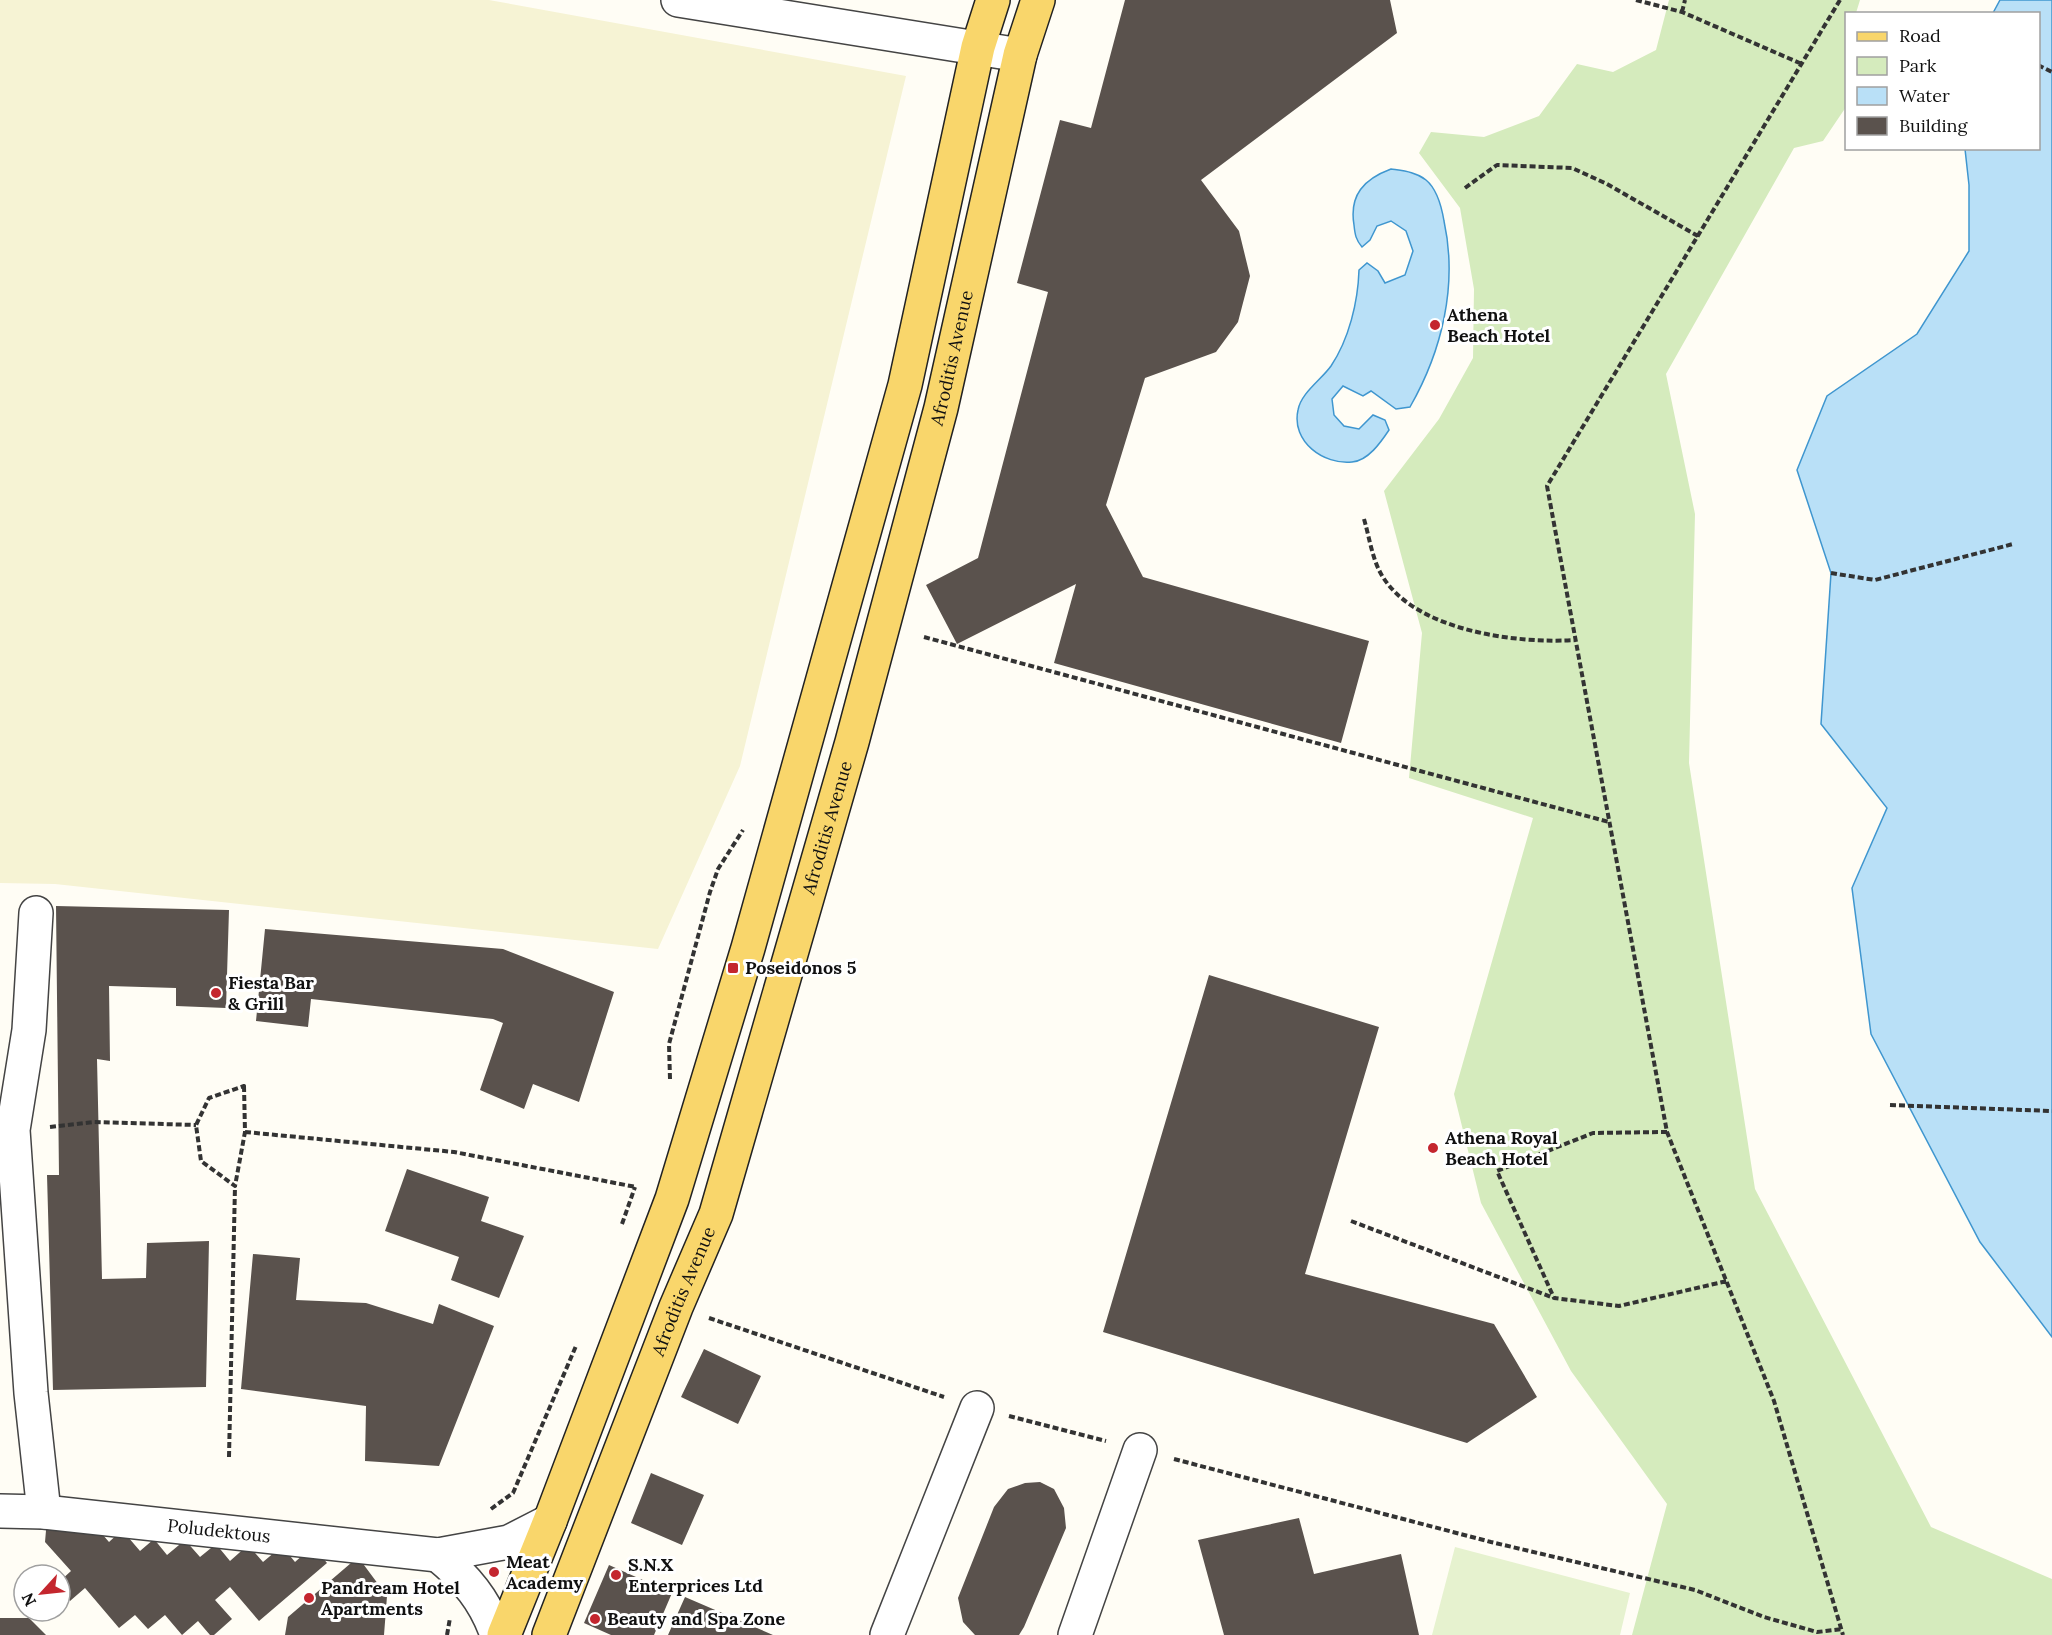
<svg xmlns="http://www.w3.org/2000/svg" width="2052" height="1635" viewBox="0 0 2052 1635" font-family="Lora,serif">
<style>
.farmland{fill:#f6f3d4}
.green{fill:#d5ebbd}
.pitch{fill:#e6f2cf}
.water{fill:#b9e0f7;stroke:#3f96cf;stroke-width:1.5}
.building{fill:#5a524d}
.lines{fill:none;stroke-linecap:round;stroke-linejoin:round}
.minor-casing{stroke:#444;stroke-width:36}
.major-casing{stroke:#222;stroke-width:36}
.path{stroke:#333;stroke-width:4;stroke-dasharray:6 3;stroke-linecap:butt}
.minor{stroke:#fff;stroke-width:33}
.major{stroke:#f9d66b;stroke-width:33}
.poi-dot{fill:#c4262e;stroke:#fff;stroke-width:2}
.labels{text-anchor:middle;stroke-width:6;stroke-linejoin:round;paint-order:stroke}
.poi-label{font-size:18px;font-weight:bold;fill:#111;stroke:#fff;text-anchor:start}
.street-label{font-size:18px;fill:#111;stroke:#fff}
</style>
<rect width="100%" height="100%" fill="#fffdf5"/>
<!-- farmland -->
<path class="farmland" d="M 0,0 L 489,0 L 906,76 L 740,766 L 658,949 L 55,884 L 0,883 Z"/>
<!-- green -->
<path class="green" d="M 1669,0 L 1860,0 L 1856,13 L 1846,14 L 1846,107 L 1823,141 L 1794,148 L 1666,374 L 1695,514 L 1689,763 L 1755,1189 L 1931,1527 L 2052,1579 L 2052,1635 L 1632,1635 L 1667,1504 L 1571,1371 L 1481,1203 L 1454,1094 L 1533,818 L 1409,778 L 1422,633 L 1384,491 L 1439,419 L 1473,358 L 1474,289 L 1460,208 L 1419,153 L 1431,132 L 1484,137 L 1539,116 L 1577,64 L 1613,72 L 1656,50 Z"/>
<!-- pitch -->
<path class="pitch" d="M 1455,1547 L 1630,1593 L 1620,1635 L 1432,1635 Z"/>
<!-- water -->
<path class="water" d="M 2000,0 L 2052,0 L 2052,1337 L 1980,1242 L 1871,1034 L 1852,888 L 1887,808 L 1821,724 L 1831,573 L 1797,470 L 1827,396 L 1917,334 L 1969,251 L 1969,185 L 1965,149 L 2038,148 L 2038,14 L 1993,13 Z
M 1391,169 C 1404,171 1416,172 1426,180 C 1437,189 1442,209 1444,221 C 1458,285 1442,351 1410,407 L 1396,409 L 1371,391 L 1363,396 L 1343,386 L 1332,399 L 1334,415 L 1344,426 L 1359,429 L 1373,415 L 1385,420 L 1389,430 C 1381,442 1368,461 1352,462 C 1324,465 1291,442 1298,410 C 1301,393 1321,380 1331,366 C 1349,339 1358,302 1359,270 L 1367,263 L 1378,271 L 1385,283 L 1405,275 L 1413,251 L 1406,231 L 1391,221 L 1377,226 L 1370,240 L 1362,247 C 1356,240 1355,235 1354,225 C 1349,195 1364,179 1391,169 Z"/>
<!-- building -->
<path class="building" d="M 1125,0 L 1390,0 L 1397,33 L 1201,180 L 1239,231 L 1250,276 L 1238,322 L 1216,352 L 1145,378 L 1106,505 L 1143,577 L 1369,641 L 1341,743 L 1054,663 L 1076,584 L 957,644 L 926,585 L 978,558 L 1048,292 L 1017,283 L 1060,120 L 1091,128 Z
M 56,906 L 229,910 L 226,1008 L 176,1006 L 176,988 L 109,986 L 110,1061 L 97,1059 L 102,1279 L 146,1278 L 147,1243 L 209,1241 L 206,1387 L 53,1390 L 47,1175 L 59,1175 Z
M 265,929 L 503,949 L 614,992 L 579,1102 L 533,1084 L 524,1109 L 480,1090 L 503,1023 L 493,1019 L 311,999 L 308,1027 L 256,1021 Z
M 1209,975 L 1379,1027 L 1305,1274 L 1494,1324 L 1537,1397 L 1467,1443 L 1103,1332 Z
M 407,1169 L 489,1197 L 481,1221 L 524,1236 L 499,1298 L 451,1280 L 459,1257 L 385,1231 Z
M 253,1254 L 300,1258 L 296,1300 L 366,1303 L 433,1324 L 439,1304 L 494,1326 L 439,1466 L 365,1461 L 366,1406 L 241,1389 Z
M 704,1349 L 761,1376 L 738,1424 L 681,1397 Z
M 651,1473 L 704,1495 L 682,1545 L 631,1523 Z
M 1040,1482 L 1054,1489 L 1064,1508 L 1066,1528 L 1024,1627 L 1019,1635 L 975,1635 L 963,1622 L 958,1598 L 994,1507 L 1008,1489 L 1025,1483 Z
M 1299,1518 L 1314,1574 L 1401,1554 L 1419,1635 L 1224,1635 L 1198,1540 Z
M 47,1519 L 96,1527 L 109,1542 L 122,1530 L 140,1551 L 154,1539 L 167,1555 L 185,1540 L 200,1557 L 216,1544 L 230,1561 L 248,1545 L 263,1562 L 282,1546 L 295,1562 L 313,1546 L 327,1563 L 259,1621 L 230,1587 L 215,1600 L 232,1619 L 214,1635 L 210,1635 L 198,1621 L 182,1635 L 165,1615 L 148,1629 L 135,1615 L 119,1628 L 85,1588 L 70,1601 L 60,1589 L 60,1581 L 71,1571 L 45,1542 Z
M 358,1557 L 387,1596 L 384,1635 L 285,1635 L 288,1617 Z
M 609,1565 L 672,1593 L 654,1635 L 611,1635 L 584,1623 Z
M 685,1597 L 773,1635 L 668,1635 Z
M 0,1618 L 29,1618 L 46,1635 L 0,1635 Z"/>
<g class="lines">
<defs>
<g id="minor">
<path d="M 678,0 L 1020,55"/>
<path d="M 36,913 L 29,1030 L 13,1130 L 31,1393 L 44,1512"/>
<path id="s1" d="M 0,1511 L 44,1512 L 438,1555 L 509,1542 L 550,1521"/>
<path d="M 438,1555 C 466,1578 485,1600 497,1635"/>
<path d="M 887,1635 L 977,1408"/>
<path d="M 1075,1635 L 1140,1450"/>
</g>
<g id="major">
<path d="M 504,1635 L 550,1521 L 672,1199 L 748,948 L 905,385 L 978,47 L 993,0"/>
<path id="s2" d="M 549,1635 L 676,1307 L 716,1214 L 852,742 L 941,408 L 1020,55 L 1038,0"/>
</g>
</defs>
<!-- minor casing -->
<use href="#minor" class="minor-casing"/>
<!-- major casing -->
<use href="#major" class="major-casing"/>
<!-- path -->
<path class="path" d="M 1636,0 L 1682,12 L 1802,64
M 1840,0 L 1547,486 L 1667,1132 L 1774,1401 L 1843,1635
M 1682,12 L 1685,0
M 2038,65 L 2052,72
M 1465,188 L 1497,165 L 1572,168 L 1607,184 L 1698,236
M 1364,519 C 1369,536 1372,557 1380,572 C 1411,631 1517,644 1576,640
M 1831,573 L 1875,580 L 2013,544
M 924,637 L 1609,822
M 670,1079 L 669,1044 L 710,892 L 718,869 L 743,830
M 244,1086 L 245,1132 L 235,1186 L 201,1161 L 196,1125 L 209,1098 Z
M 1890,1105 L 2052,1111
M 50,1127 L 94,1122 L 196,1125
M 245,1132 L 454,1152 L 636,1187
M 1667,1132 L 1593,1133 L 1497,1171 L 1554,1298 L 1619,1306 L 1727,1281
M 1351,1221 L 1554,1298
M 622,1224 L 635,1187
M 709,1318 L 944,1397
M 1009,1416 L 1106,1441
M 229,1457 L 235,1186
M 1174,1459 L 1491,1542 L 1695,1590 L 1764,1617 L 1817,1632 L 1843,1629
M 491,1509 L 513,1493 L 576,1346
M 447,1635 L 450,1618"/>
<!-- minor -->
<use href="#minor" class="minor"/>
<!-- major -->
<use href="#major" class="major"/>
</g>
<!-- markers -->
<g class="poi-dot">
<circle cx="1435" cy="325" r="6"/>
<rect x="727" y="962" width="12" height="12" rx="3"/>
<circle cx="216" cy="993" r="6"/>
<circle cx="1433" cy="1148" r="6"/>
<circle cx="494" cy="1572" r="6"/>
<circle cx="616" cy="1575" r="6"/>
<circle cx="309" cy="1598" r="6"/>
<circle cx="595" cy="1619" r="6"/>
</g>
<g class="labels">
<!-- poi labels -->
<g class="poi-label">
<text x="1447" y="321">Athena<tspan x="1447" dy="21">Beach Hotel</tspan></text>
<text x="745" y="974">Poseidonos 5</text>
<text x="228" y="989">Fiesta Bar<tspan x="228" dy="21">&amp; Grill</tspan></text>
<text x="1445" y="1144">Athena Royal<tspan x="1445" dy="21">Beach Hotel</tspan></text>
<text x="506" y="1568">Meat<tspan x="506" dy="21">Academy</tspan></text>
<text x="628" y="1571">S.N.X<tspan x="628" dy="21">Enterprices Ltd</tspan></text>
<text x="321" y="1594">Pandream Hotel<tspan x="321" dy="21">Apartments</tspan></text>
<text x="607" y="1625">Beauty and Spa Zone</text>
</g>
<!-- street labels -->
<g class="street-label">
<text dy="6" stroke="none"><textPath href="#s2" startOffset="1341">Afroditis Avenue</textPath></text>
<text dy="6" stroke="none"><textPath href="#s2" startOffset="855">Afroditis Avenue</textPath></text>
<text dy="6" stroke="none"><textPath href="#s2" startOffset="369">Afroditis Avenue</textPath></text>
<text dy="6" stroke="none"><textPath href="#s1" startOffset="220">Poludektous</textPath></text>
</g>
</g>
<!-- legend -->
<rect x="1845" y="12" width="195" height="138" fill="#ffffff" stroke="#a0a0a0" stroke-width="1.5"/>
<rect x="1857" y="32" width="30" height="9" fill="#f9d66b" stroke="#a0a0a0" stroke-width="1.5"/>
<text x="1899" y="42" font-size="18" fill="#111111">Road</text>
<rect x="1857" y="57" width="30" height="18" fill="#d5ebbd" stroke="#a0a0a0" stroke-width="1.5"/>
<text x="1899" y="72" font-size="18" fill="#111111">Park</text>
<rect x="1857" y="87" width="30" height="18" fill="#b9e0f7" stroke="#a0a0a0" stroke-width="1.5"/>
<text x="1899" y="102" font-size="18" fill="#111111">Water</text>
<rect x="1857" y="117" width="30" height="18" fill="#5a524d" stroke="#a0a0a0" stroke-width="1.5"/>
<text x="1899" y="132" font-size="18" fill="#111111">Building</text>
<!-- north arrow -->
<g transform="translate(42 1593) rotate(243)"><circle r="28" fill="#ffffff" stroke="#a0a0a0" stroke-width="1.5"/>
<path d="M0-4.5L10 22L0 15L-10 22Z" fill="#c4262e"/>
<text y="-9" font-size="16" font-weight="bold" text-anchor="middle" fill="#111111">N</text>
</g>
</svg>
